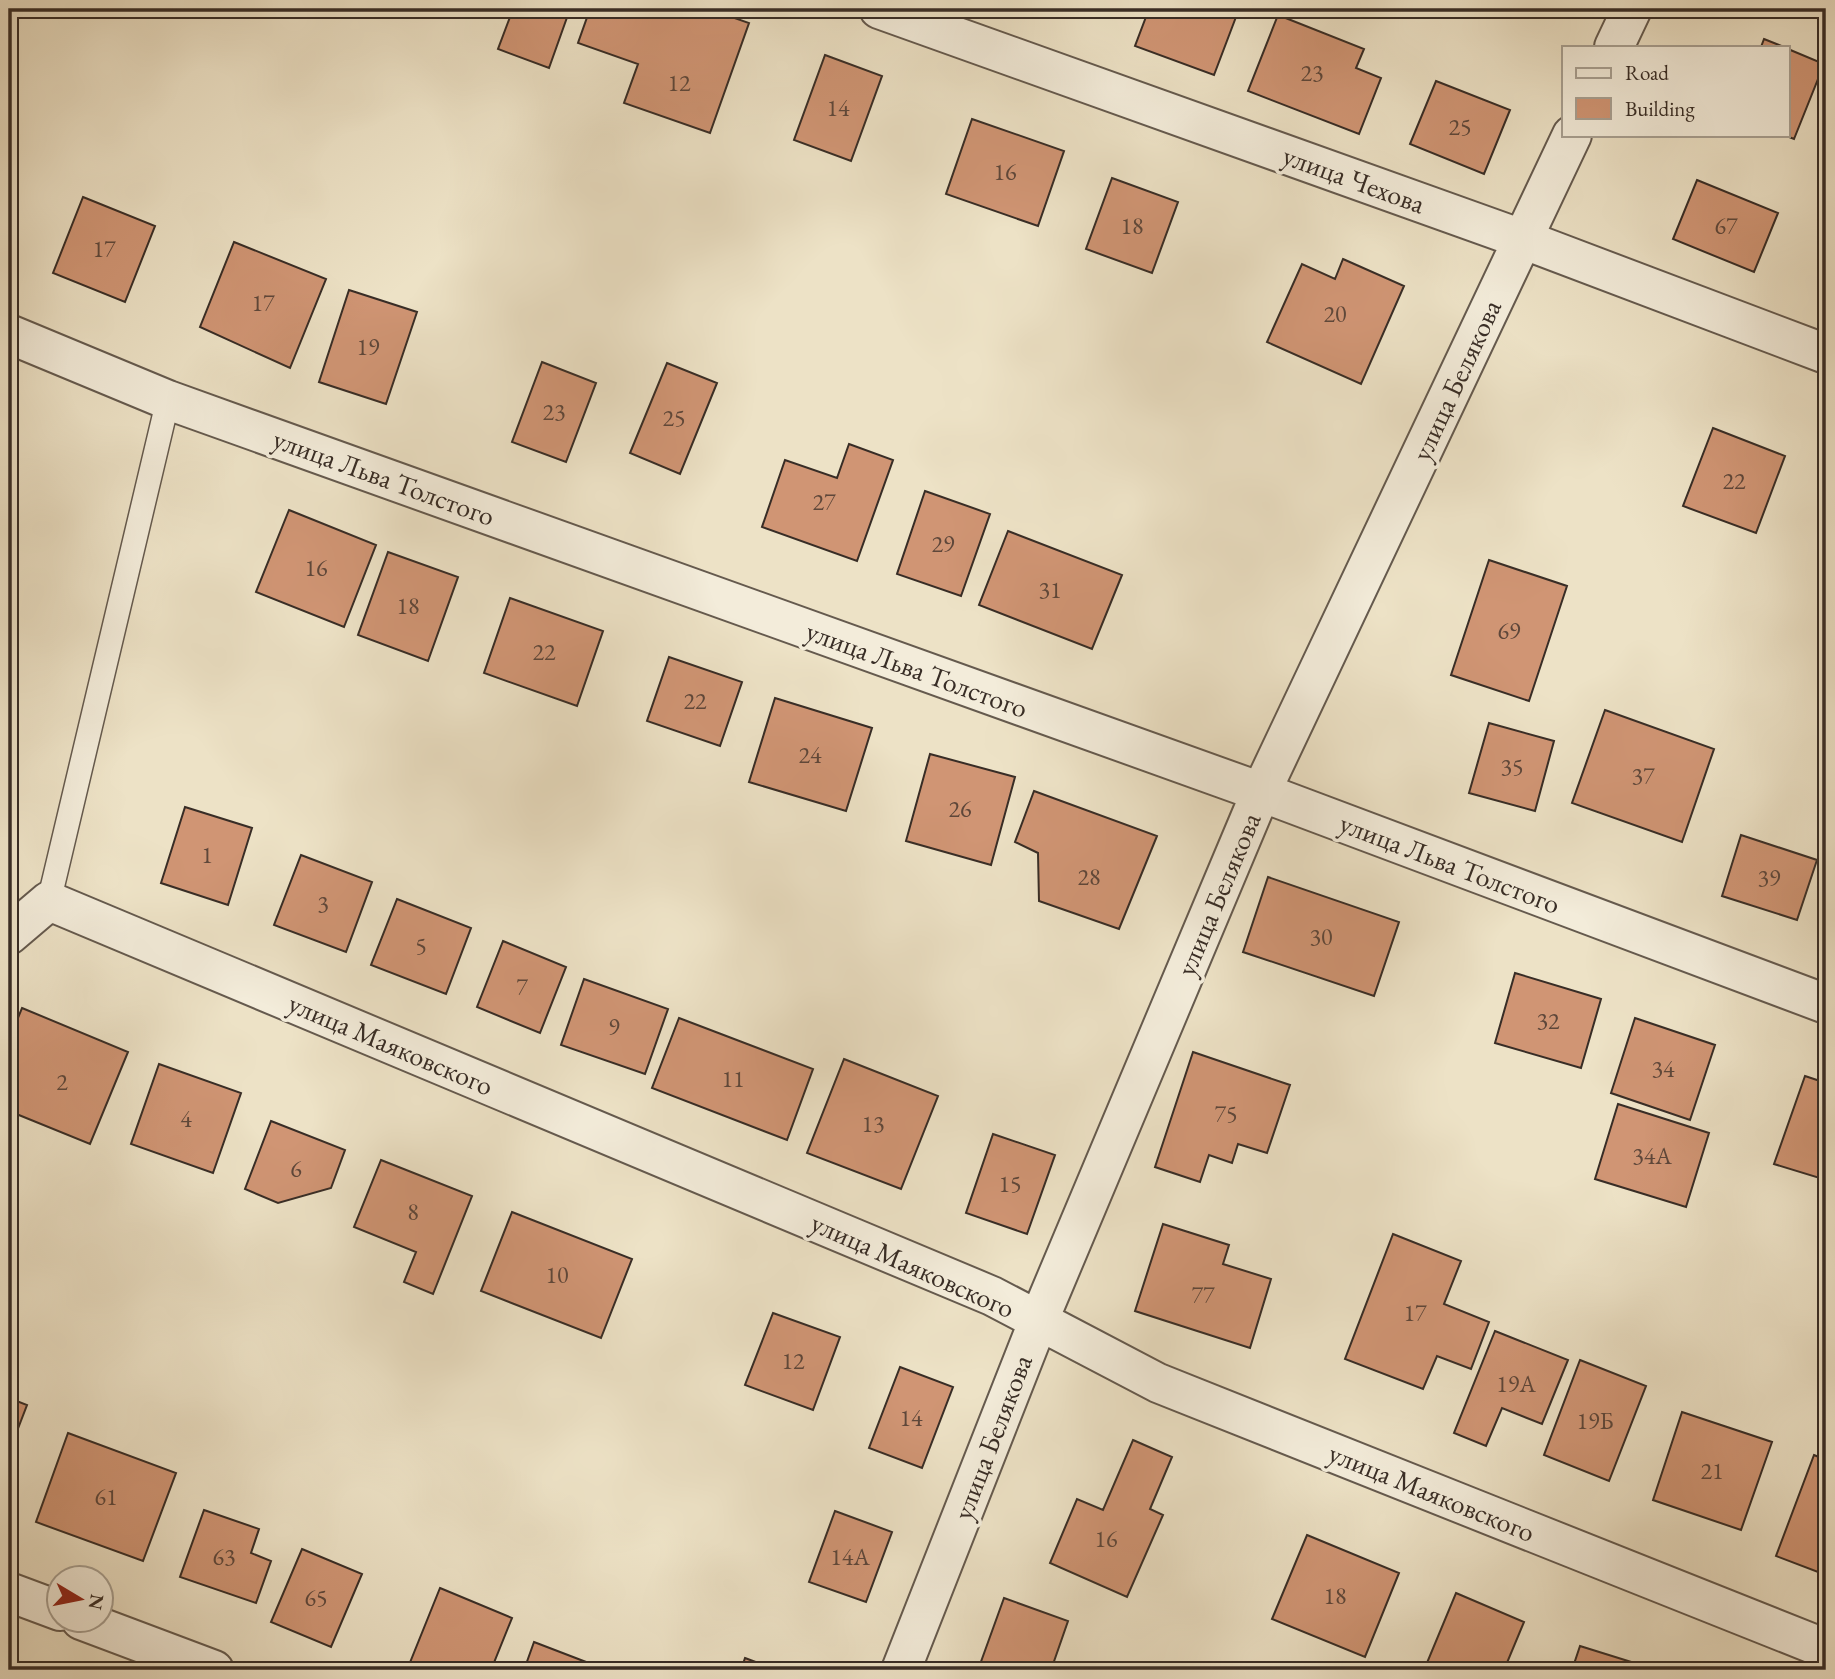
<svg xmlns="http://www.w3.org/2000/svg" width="1835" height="1679" viewBox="0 0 1835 1679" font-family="'EB Garamond',serif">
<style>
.building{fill:#d09574;stroke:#382d26;stroke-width:2}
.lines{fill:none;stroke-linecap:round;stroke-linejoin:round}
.service-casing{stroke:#655a4e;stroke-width:26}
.minor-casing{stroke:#655a4e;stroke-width:42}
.tertiary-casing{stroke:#655a4e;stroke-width:42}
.service{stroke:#f3ecda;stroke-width:23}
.minor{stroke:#f3ecda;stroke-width:38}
.tertiary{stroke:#f3ecda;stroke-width:38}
.labels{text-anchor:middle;stroke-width:7;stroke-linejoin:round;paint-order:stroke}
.number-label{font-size:24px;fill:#5e473a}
.street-label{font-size:28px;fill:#382d26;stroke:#f3ecda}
</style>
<rect width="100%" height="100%" fill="#ede2c6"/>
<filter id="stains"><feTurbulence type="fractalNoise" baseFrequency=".00286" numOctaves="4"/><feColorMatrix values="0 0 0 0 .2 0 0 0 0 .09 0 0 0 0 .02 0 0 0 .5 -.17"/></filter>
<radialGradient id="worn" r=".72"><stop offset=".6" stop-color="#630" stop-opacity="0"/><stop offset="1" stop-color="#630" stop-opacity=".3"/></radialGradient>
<!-- building -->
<path class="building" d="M 513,9 L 570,9 L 549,68 L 498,49 Z
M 590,9 L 709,9 L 749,23 L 710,133 L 624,103 L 638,64 L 578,43 Z
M 1149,9 L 1239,9 L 1214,75 L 1135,46 Z
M 1278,15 L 1364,49 L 1356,68 L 1381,78 L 1359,134 L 1248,91 Z
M 1764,39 L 1784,47 L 1761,47 Z
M 1788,49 L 1824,64 L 1794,139 L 1784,135 L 1788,135 Z
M 825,55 L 882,76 L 851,161 L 794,140 Z
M 1436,81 L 1510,110 L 1484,174 L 1410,144 Z
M 972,119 L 1064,151 L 1038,226 L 946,194 Z
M 9,165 L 17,168 L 9,189 Z
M 1112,178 L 1178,202 L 1152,273 L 1086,249 Z
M 1697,180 L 1778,213 L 1754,272 L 1673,239 Z
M 83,197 L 155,226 L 125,302 L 53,273 Z
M 234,242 L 326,279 L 290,368 L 200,327 Z
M 1343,259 L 1404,286 L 1361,384 L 1267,342 L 1302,264 L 1335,279 Z
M 349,290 L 417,312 L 386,404 L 319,382 Z
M 542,362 L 596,383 L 566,462 L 512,442 Z
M 667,363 L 717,383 L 680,474 L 630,453 Z
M 1713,428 L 1785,456 L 1756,533 L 1683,506 Z
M 849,444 L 893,460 L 857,561 L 762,527 L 785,460 L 837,478 Z
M 925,491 L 990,514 L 961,596 L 897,574 Z
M 289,510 L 376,545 L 344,627 L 256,592 Z
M 1008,531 L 1122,575 L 1092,649 L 979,605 Z
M 388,552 L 458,577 L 428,661 L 358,635 Z
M 1489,560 L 1567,586 L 1529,701 L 1451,675 Z
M 510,598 L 603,631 L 577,706 L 484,673 Z
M 669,657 L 742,682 L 720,746 L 647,721 Z
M 775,698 L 872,728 L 846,811 L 749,782 Z
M 1605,710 L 1714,749 L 1682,842 L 1572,803 Z
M 1489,723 L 1554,741 L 1535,811 L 1469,793 Z
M 930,754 L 1015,777 L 991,865 L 906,841 Z
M 1034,791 L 1157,836 L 1119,929 L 1039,901 L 1038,853 L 1015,842 Z
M 185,807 L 252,828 L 228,905 L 161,883 Z
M 1741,835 L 1817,860 L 1797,920 L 1722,896 Z
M 301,855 L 372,882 L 346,952 L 274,925 Z
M 1268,877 L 1399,922 L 1374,996 L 1243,952 Z
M 397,899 L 471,928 L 446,994 L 371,965 Z
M 503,941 L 566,967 L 540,1033 L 477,1007 Z
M 1515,973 L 1601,999 L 1581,1068 L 1495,1043 Z
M 584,979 L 668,1009 L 645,1074 L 561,1045 Z
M 22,1008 L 128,1052 L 90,1144 L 9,1111 L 9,1040 Z
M 679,1018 L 813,1069 L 787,1140 L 652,1088 Z
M 1635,1018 L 1715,1045 L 1690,1120 L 1611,1093 Z
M 1193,1052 L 1290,1085 L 1267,1153 L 1238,1144 L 1232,1163 L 1209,1155 L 1200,1182 L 1155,1167 Z
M 844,1059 L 938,1096 L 901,1189 L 807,1153 Z
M 159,1064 L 241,1093 L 213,1173 L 131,1144 Z
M 1805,1076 L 1826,1083 L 1826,1180 L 1774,1164 Z
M 1618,1104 L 1709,1133 L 1686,1207 L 1595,1179 Z
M 271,1121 L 345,1150 L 331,1188 L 278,1203 L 245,1189 Z
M 993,1134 L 1055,1155 L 1027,1234 L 966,1213 Z
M 381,1160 L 472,1196 L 433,1294 L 404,1282 L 416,1252 L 354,1227 Z
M 512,1212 L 632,1259 L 601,1338 L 481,1291 Z
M 1163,1224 L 1229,1245 L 1223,1264 L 1271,1279 L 1250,1348 L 1135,1311 Z
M 1393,1234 L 1461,1261 L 1444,1304 L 1489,1322 L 1471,1369 L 1437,1356 L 1423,1389 L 1345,1359 Z
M 773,1313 L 840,1337 L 813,1410 L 745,1385 Z
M 1495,1331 L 1568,1360 L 1542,1424 L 1502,1408 L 1486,1446 L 1454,1433 Z
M 1580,1360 L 1646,1386 L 1609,1481 L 1544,1455 Z
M 900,1367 L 953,1387 L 922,1468 L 869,1448 Z
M 9,1398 L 27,1405 L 9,1452 Z
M 1682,1412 L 1772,1442 L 1741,1530 L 1653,1500 Z
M 68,1433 L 176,1473 L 143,1561 L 36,1522 Z
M 1133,1440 L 1172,1457 L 1150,1509 L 1163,1515 L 1127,1597 L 1050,1563 L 1077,1499 L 1103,1510 Z
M 1814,1455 L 1826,1460 L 1826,1575 L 1776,1556 Z
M 204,1510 L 259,1529 L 251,1553 L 271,1561 L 256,1603 L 180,1577 Z
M 835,1511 L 892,1532 L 866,1602 L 809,1582 Z
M 1307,1535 L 1399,1573 L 1365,1657 L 1272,1619 Z
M 302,1549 L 362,1574 L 331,1647 L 271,1622 Z
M 440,1588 L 512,1618 L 491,1670 L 407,1670 Z
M 1456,1593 L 1524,1622 L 1504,1670 L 1424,1670 Z
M 1004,1598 L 1068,1621 L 1051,1670 L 978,1670 Z
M 534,1642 L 607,1670 L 524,1670 Z
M 1580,1646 L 1657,1670 L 1572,1670 Z
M 745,1658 L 777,1670 L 741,1670 Z"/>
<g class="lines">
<defs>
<path id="service" d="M 49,901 L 168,400"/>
<path id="minor" d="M 879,9 L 1522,239 L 1826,354
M 1614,47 L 1632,9
M 9,334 L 168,400 L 1261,792 L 1826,1004
M 9,935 L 49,901 L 992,1296 L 1158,1383 L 1826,1649
M 901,1670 L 1038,1322 L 1261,792 L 1572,135"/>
<path id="tertiary" d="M 9,1592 L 60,1611
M 81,1620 L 214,1670"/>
</defs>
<!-- service casing -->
<use href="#service" class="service-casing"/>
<!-- minor casing -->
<use href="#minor" class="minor-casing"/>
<!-- tertiary casing -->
<use href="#tertiary" class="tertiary-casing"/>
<!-- service -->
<use href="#service" class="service"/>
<!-- minor -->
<use href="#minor" class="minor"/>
<!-- tertiary -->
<use href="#tertiary" class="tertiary"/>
</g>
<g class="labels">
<!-- number labels -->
<g class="number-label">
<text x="1312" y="81">23</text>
<text x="679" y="91">12</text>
<text x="838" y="116">14</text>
<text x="1460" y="135">25</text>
<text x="1005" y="180">16</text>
<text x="1132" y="234">18</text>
<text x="1726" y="234">67</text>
<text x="104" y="257">17</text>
<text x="263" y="311">17</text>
<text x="1335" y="322">20</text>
<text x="368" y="355">19</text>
<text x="554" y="420">23</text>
<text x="674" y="426">25</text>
<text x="1734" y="489">22</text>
<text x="824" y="510">27</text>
<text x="943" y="552">29</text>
<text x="316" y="576">16</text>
<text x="1050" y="598">31</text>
<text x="408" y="614">18</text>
<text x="1509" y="639">69</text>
<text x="544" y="660">22</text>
<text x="695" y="709">22</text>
<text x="810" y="763">24</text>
<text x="1512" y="775">35</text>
<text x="1643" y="784">37</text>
<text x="960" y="817">26</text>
<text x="207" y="863">1</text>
<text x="1089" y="885">28</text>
<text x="1769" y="886">39</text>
<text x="323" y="912">3</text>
<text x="1321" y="945">30</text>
<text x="421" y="954">5</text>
<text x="522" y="995">7</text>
<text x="1548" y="1029">32</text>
<text x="614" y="1035">9</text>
<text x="1663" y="1077">34</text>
<text x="733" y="1087">11</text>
<text x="62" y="1090">2</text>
<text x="1226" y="1122">75</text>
<text x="186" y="1127">4</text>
<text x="873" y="1132">13</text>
<text x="1652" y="1164">34А</text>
<text x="296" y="1177">6</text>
<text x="1010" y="1192">15</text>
<text x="413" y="1220">8</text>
<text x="557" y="1283">10</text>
<text x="1203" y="1303">77</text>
<text x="1415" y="1321">17</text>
<text x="793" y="1369">12</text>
<text x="1516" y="1392">19А</text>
<text x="911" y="1426">14</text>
<text x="1595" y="1429">19Б</text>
<text x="1712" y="1479">21</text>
<text x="106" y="1505">61</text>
<text x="1106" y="1547">16</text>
<text x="224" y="1565">63</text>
<text x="850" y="1565">14А</text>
<text x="1335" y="1604">18</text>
<text x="316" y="1606">65</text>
</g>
<!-- street labels -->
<g class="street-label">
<text transform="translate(1354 179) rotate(20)" y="10">улица Чехова</text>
<text transform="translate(1456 380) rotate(-65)" y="10">улица Белякова</text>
<text transform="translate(384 477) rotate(20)" y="10">улица Льва Толстого</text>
<text transform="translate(917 669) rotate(20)" y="10">улица Льва Толстого</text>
<text transform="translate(1450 863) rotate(21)" y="10">улица Льва Толстого</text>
<text transform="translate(1218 894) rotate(-67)" y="10">улица Белякова</text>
<text transform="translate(391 1044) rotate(23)" y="10">улица Маяковского</text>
<text transform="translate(913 1265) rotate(24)" y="10">улица Маяковского</text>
<text transform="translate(992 1437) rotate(-69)" y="10">улица Белякова</text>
<text transform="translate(1432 1492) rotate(22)" y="10">улица Маяковского</text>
</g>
</g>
<!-- margin -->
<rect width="1835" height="1679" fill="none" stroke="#ede2c6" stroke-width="35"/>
<rect x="10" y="10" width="1814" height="1658" fill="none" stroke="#382d26" stroke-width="3.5"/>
<rect x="18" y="18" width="1800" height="1644" fill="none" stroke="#382d26" stroke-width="2"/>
<!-- legend -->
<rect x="1562" y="46" width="228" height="91" fill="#f3ecda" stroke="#a8a092" stroke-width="2"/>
<rect x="1576" y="68" width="35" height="10" fill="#f3ecda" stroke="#a8a092" stroke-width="2"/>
<text x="1625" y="80" font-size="21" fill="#382d26">Road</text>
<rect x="1576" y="98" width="35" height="21" fill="#d09574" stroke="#a8a092" stroke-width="2"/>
<text x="1625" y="116" font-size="21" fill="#382d26">Building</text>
<!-- north arrow -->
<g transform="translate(80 1599) rotate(100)"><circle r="33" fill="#f3ecda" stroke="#a8a092" stroke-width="2"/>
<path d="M0-5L12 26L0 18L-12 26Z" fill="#8f2418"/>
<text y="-10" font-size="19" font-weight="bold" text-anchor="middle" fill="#382d26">N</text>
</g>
<rect width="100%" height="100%" filter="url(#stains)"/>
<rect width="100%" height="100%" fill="url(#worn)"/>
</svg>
